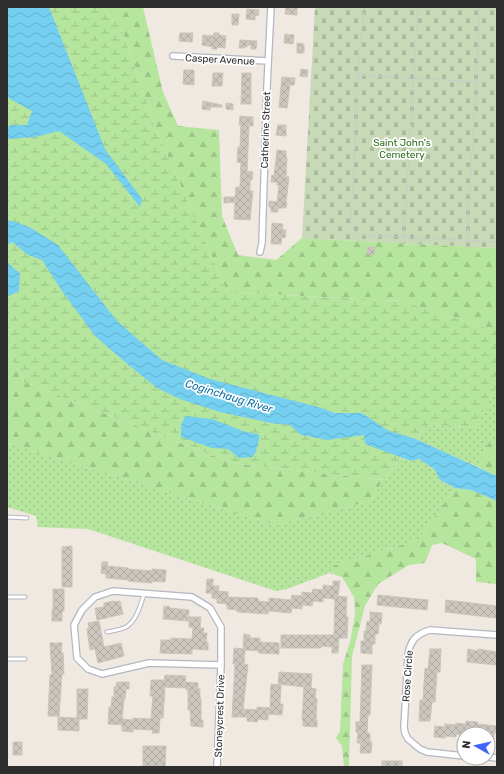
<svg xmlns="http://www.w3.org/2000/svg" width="504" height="774" viewBox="0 0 504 774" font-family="Rubik,sans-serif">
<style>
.grass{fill:url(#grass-dots)}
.forest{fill:url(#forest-firs)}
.wetland{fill:url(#wetland-marsh)}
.cemetery{fill:url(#cemetery-stones)}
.water{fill:url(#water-waves)}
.building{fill:url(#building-cross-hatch);stroke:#cbc5ba}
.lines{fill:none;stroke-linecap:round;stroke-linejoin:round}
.lane-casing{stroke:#b4b7c1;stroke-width:5}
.street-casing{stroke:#b4b7c1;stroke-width:8}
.path{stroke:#c9c9c9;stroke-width:1.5;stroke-dasharray:3 2;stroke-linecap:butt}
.lane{stroke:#fff;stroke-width:3}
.street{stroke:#fff;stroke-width:5.5}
.labels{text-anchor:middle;stroke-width:3.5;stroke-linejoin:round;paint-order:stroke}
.street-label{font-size:10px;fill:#2e2e2e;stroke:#fff}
.park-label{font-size:10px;fill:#2c6e1b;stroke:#fff}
.water-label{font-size:11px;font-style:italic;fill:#0d6fa3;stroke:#fff}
</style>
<defs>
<pattern id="grass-dots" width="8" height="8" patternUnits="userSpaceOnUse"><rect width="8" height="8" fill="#b6e59e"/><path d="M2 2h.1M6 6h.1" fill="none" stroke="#9dc588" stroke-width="1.8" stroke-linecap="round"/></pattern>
<pattern id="forest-firs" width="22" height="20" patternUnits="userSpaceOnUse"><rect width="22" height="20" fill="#b6e59e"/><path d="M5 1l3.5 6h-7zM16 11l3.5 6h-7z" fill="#9dc588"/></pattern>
<pattern id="wetland-marsh" width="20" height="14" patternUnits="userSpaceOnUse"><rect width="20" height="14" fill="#b6e59e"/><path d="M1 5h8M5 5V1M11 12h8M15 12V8" fill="none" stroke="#9dc588"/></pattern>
<pattern id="cemetery-stones" width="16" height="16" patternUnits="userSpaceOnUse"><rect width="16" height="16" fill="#c8d9b8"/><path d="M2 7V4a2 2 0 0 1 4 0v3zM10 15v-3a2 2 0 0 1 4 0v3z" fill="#acbb9e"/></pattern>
<pattern id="water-waves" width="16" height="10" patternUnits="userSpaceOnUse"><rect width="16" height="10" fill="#75cff0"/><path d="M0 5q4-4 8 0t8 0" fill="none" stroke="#66b2ce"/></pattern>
<pattern id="building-cross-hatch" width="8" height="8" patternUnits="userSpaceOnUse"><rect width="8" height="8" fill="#cbc7bf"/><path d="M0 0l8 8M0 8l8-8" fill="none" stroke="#afaba4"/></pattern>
</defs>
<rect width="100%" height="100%" fill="#efe9e1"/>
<!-- grass -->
<path class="grass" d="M 497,386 L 497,437 L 488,444 L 478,467 L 416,439 L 427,425 L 475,427 Z
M 7,443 L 275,525 L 371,501 L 383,480 L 401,458 L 411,461 L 419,459 L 434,469 L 440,480 L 455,488 L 418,540 L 335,565 L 329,573 L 287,589 L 276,591 L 88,529 L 38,527 L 36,516 L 7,507 Z"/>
<!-- forest -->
<path class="forest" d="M 102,7 L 143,7 L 163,92 L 178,126 L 219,130 L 222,216 L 238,255 L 276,260 L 302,238 L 497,248 L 497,331 L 401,301 L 227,292 L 156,129 L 122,30 Z
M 7,352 L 24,382 L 232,463 L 383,480 L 371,501 L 275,525 L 7,443 Z
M 497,437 L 497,476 L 478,467 L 488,444 Z
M 455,488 L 471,490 L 497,501 L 497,584 L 476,582 L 476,559 L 442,543 L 432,545 L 425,563 L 409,565 L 378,584 L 365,606 L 352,656 L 349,767 L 344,767 L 342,746 L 336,738 L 340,731 L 343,664 L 350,642 L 355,614 L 354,597 L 342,577 L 329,573 L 335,565 L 418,540 Z"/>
<!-- wetland -->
<path class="wetland" d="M 7,7 L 102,7 L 122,30 L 156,129 L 227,292 L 401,301 L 497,331 L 497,386 L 475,427 L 427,425 L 383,480 L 232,463 L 24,382 L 7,352 Z"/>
<!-- cemetery -->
<path class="cemetery" d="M 315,7 L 497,7 L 497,248 L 302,238 Z"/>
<!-- water -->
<path class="water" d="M 7,7 L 49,7 L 105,149 L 142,199 L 140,207 L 106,164 L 59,131 L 35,137 L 9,139 L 7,142 L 7,129 L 10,125 L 27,125 L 32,111 L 10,99 L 7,96 Z
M 7,220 L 16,222 L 31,228 L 58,245 L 117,321 L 162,360 L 210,379 L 318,407 L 335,413 L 362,413 L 389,431 L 416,439 L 497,476 L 497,501 L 471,490 L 455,488 L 440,480 L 434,469 L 419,459 L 411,461 L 365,444 L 364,435 L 328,440 L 301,435 L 290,425 L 271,423 L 220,412 L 180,399 L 157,388 L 126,363 L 95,336 L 62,291 L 42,260 L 28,255 L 12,242 L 7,245 Z
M 7,261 L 12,267 L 20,273 L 19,291 L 9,296 L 7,294 Z
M 185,416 L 212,419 L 243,431 L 260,435 L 256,452 L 252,457 L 239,458 L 228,449 L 212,448 L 181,437 L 181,426 Z"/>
<!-- building -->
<path class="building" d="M 286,7 L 297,7 L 297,15 L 285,14 Z
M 247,9 L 259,10 L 258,16 L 255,15 L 255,20 L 246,19 Z
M 232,14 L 239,14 L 238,25 L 232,25 Z
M 180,33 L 193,33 L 192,42 L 179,41 Z
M 214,33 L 219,33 L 219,35 L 226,36 L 225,48 L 217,47 L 217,49 L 212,49 L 213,47 L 202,45 L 203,35 L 213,36 Z
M 285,34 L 294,35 L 293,44 L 284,43 Z
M 240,40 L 257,41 L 256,49 L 251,49 L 251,44 L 244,48 L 239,48 Z
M 297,43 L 304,44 L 304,53 L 297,53 Z
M 301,69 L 308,70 L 307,77 L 300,76 Z
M 184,70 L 194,70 L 194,85 L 183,84 Z
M 213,73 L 223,73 L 222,86 L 212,86 Z
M 242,73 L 251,73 L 251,104 L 241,104 Z
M 282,77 L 295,78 L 294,85 L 290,85 L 287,108 L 279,107 Z
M 203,101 L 222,105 L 222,107 L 210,107 L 210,110 L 202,109 Z
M 226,103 L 233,104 L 233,110 L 226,109 Z
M 240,116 L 253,117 L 253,126 L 249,126 L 247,171 L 253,172 L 252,180 L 250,180 L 250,191 L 253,191 L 250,220 L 234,219 L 235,202 L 224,203 L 224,197 L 235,197 L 236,187 L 240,187 L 241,163 L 237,162 L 238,147 L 240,147 L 241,125 L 239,125 Z
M 278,125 L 286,125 L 286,136 L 276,135 Z
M 277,150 L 286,151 L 286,157 L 287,158 L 286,177 L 289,177 L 286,203 L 287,203 L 286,208 L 278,208 L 278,212 L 271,212 L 271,207 L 269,207 L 269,201 L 277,202 L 279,185 L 277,185 L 277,182 L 271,182 L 272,175 L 274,176 Z
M 272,223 L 283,224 L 282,230 L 286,230 L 285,238 L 282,237 L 281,244 L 271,244 Z
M 368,247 L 375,247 L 374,255 L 367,254 Z
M 72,546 L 72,587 L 62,587 L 62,547 Z
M 102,562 L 108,562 L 107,566 L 128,568 L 128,569 L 152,571 L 152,569 L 166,570 L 165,582 L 152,581 L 152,583 L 139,582 L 128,581 L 129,580 L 106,578 L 106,574 L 101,573 Z
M 207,579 L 213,579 L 213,586 L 219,586 L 218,591 L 228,592 L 228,597 L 258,598 L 258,601 L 269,602 L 269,598 L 291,600 L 292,595 L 302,596 L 302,592 L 312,593 L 313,589 L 323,590 L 323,585 L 333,586 L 333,581 L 340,581 L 338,596 L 347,597 L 346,617 L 348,617 L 347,638 L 339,638 L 338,653 L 332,653 L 332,647 L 321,646 L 321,648 L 281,648 L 281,635 L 334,635 L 335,599 L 323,598 L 323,602 L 313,601 L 312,606 L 302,605 L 302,609 L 292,608 L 291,613 L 268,611 L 268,614 L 237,612 L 237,610 L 227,609 L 227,604 L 217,603 L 217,599 L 212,598 L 212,593 L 206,593 Z
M 53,589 L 64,589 L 64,611 L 62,611 L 62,621 L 52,621 L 52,610 L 53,610 Z
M 378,595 L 428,600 L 427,610 L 377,605 Z
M 446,600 L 497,606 L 497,618 L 445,612 Z
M 114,601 L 114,602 L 120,601 L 123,614 L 97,620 L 95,608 L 104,607 L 104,603 Z
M 164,606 L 170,607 L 169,608 L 189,610 L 188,621 L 163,619 Z
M 370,612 L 382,613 L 381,624 L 379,624 L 378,634 L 375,634 L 375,644 L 372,644 L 372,654 L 361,653 L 361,641 L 364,641 L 364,631 L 366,631 L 367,621 L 370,622 Z
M 189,617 L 201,617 L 200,628 L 204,628 L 203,633 L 207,633 L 206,642 L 208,642 L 208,650 L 192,649 L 192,654 L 160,653 L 161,640 L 171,640 L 171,638 L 192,639 L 193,628 L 189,627 Z
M 99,621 L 104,647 L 121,643 L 124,656 L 98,663 L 95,649 L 90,650 L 87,629 L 89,628 L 88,623 Z
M 244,634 L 250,635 L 250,638 L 260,638 L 260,642 L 279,643 L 279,654 L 259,653 L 259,651 L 245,650 L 244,664 L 248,665 L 243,709 L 257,710 L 257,707 L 270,708 L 271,684 L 281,685 L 280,704 L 283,704 L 282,715 L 268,714 L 268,720 L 258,719 L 257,722 L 247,721 L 247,717 L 232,717 L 235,664 L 233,664 L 234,648 L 243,649 Z
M 50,643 L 62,643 L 61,653 L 63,653 L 64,674 L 62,674 L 59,716 L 48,716 L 50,675 L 52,675 Z
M 430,649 L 441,649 L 440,672 L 437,672 L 435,702 L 432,702 L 430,721 L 419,721 L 420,700 L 423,700 L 425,668 L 428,669 Z
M 468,649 L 478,651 L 478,649 L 497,652 L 497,665 L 467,662 Z
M 362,665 L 372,665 L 370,715 L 368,715 L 367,733 L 370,733 L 370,742 L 372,742 L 371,753 L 360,753 L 361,743 L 357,743 L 358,733 L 356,732 L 356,722 L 360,722 Z
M 279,672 L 312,674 L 311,688 L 316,689 L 315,699 L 317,699 L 316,720 L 317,720 L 317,727 L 303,726 L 303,720 L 302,720 L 304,687 L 278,684 Z
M 165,675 L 186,676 L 185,682 L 198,683 L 198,689 L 200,689 L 200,698 L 201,699 L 201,720 L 203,720 L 203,727 L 191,726 L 190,710 L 188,710 L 188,690 L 186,690 L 186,688 L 165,687 L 163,718 L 160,718 L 159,733 L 152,733 L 153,730 L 133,729 L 133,732 L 122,731 L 122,725 L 108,724 L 109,707 L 111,707 L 112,697 L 114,697 L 114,687 L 116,687 L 117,682 L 129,682 L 129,689 L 126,689 L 125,699 L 124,699 L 122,719 L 133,720 L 133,718 L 151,719 L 153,696 L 150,696 L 151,680 L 164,680 Z
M 77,689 L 88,689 L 87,719 L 79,719 L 79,731 L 58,730 L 58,717 L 77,718 Z
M 466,721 L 478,722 L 477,724 L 497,726 L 497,733 L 494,733 L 494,739 L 488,738 L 488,734 L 466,732 L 464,735 L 456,734 L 456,737 L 445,736 L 445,738 L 434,737 L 435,726 L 445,727 L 445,724 L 455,725 L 456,723 L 466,724 Z
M 13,742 L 22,742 L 22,755 L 13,755 Z
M 143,746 L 166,746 L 165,767 L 143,767 Z
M 382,761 L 402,761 L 402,767 L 382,767 Z"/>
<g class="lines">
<defs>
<path id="lane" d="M 7,517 L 27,518
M 7,597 L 25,597
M 107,632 C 112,631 120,630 126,627 C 136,622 141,604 144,594
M 7,659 L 25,659"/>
<path id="street" d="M 173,56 L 268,61
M 260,252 L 262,243 L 267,86 L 271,7
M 113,591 L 192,597 L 210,608 L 221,627 L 221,665 L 149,663 L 102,674 L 88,669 L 77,658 L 74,625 L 82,610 L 95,597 Z
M 464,756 L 427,752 L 420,749 L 408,739 L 405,733 L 404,727 L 408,655 C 410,641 416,634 430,630 L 497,635
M 488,757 L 497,758
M 217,767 L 221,665"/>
</defs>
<!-- lane casing -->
<use href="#lane" class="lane-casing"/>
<!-- street casing -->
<use href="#street" class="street-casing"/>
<!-- path -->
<path class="path" d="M 364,7 L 359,62 L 351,223 C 352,229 354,232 360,235 L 497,242
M 358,75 L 476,82
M 404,237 L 418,7
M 467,241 L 480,7"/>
<!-- lane -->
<use href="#lane" class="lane"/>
<!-- street -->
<use href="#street" class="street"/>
</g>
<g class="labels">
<!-- street labels -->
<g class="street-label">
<text transform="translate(220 59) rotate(3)" y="4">Casper Avenue</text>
<text transform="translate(265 130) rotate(-88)" y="4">Catherine Street</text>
<text transform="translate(407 676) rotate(-86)" y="4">Rose Circle</text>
<text transform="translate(219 716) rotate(-88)" y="4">Stoneycrest Drive</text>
</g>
<!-- park labels -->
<g class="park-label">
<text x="402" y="146">Saint John's<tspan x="402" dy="12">Cemetery</tspan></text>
</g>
<!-- water labels -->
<g class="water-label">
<text transform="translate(229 396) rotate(17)" y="4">Coginchaug River</text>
</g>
</g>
<!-- border -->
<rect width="504" height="774" fill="none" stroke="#2e2e2e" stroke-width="16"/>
<!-- north arrow -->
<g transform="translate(476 746) rotate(278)"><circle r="19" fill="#ffffff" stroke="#ababab"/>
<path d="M0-3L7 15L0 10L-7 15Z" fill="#4264fb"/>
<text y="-6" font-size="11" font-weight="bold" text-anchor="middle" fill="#2e2e2e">N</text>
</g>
</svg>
